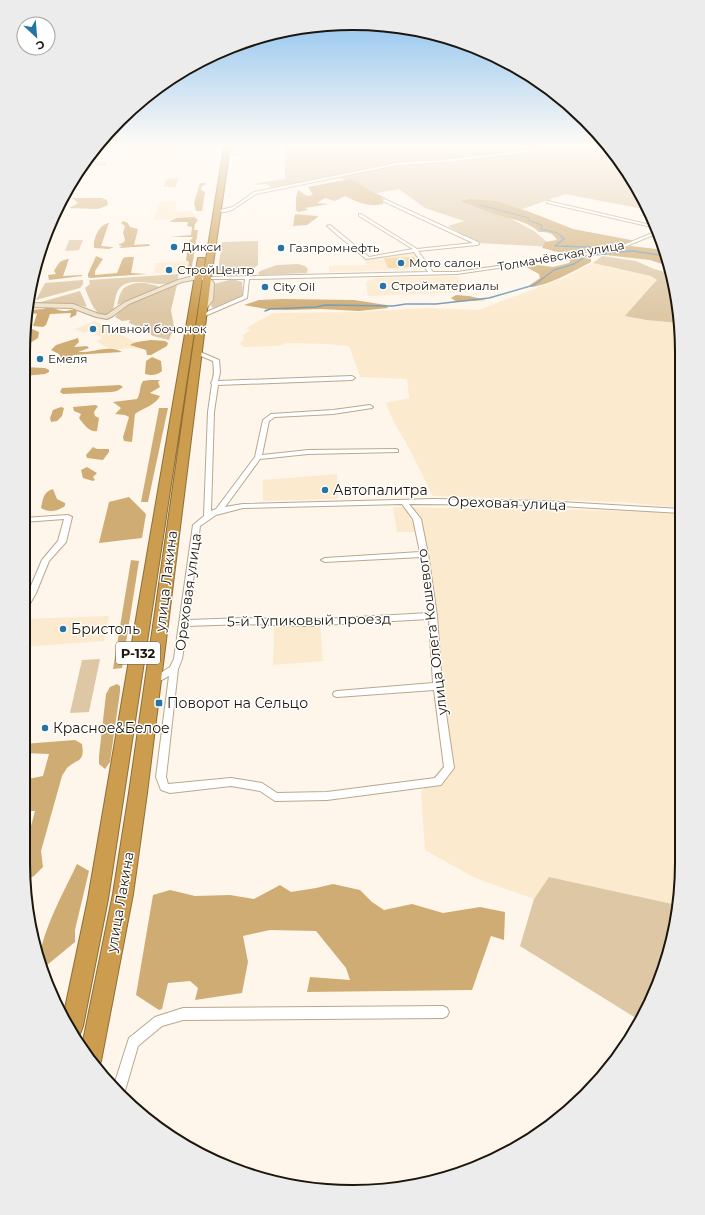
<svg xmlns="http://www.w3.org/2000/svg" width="705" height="1215" viewBox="0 0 705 1215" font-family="Montserrat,sans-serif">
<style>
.built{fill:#fceace}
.green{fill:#ddc7a5}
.forest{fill:#cfac74}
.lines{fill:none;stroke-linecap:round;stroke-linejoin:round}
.stream-far1{stroke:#7198b2;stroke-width:1}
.stream{stroke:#7198b2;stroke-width:1.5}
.building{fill:#f4cf97}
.street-casing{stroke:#b9a88d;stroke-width:2}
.secondary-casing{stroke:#b9a88d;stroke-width:2}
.highway-casing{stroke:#8e6e37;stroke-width:2}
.street{fill:#fff;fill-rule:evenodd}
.secondary{fill:#f0e2ca;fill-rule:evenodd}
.highway{fill:#cc9d4e;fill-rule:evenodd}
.poi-dot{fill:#2474a6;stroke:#fff;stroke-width:1.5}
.labels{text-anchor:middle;stroke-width:3;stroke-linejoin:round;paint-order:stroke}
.far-poi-label{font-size:12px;fill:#1c160c;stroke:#fff;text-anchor:start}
.far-street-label{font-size:12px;fill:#1c160c;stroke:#fff}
.shield{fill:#fff;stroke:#605c55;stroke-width:1}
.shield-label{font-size:13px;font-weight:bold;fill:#1c160c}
.poi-label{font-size:14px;fill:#1c160c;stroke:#fff;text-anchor:start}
.street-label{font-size:14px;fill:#1c160c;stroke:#fff}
.rim{fill:none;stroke:#1c160c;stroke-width:2}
</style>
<rect width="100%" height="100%" fill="#fef6eb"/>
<!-- built -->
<path class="built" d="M 120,147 L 182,147 L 178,159 L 127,160 Z
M 177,201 L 175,212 L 192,211 L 197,218 L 153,220 L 159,202 Z
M 414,251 L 426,269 L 329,272 L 329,266 L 367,265 L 364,260 Z
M 189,261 L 187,273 L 154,273 L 156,263 Z
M 593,263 L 651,276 L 657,280 L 648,288 L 640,301 L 626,316 L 646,320 L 680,323 L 681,331 L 681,508 L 623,502 L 433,496 L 408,446 L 393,421 L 386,403 L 409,398 L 407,379 L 360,377 L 349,346 L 325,344 L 288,343 L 277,346 L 244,347 L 240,344 L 244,338 L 242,336 L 250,330 L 246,328 L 273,313 L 358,312 L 426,308 L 478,310 L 566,277 Z
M 458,276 L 468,292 L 368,296 L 366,282 L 375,278 Z
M 95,321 L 147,348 L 110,349 L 96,341 L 103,338 L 89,331 L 84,333 L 75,329 Z
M 337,474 L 338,499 L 263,501 L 263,480 Z
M 393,507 L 589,510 L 658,512 L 681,515 L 681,884 L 677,905 L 549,877 L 534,899 L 475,878 L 425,850 L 421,792 L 443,766 L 421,552 L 415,532 L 397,532 Z
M 109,616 L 104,641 L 23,647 L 24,619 Z
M 320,623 L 323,661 L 273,665 L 274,625 Z"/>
<!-- green -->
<path class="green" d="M 285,147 L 607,147 L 638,188 L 648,210 L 565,194 L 514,212 L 502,214 L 534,231 L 553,247 L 479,243 L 448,226 L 464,221 L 425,208 L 399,189 L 377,193 L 340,178 L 275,189 L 266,184 L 257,185 L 257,183 L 285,179 Z
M 69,240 L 83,240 L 79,250 L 65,251 Z
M 258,241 L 258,265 C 248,274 228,280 218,270 L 222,242 Z
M 602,256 L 636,261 L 654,269 L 670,273 L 680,323 L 646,320 L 625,316 C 636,304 646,291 657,280 L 651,276 L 593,263 Z
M 298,264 L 305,266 L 308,269 L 307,273 L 260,275 L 258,273 L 260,271 L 277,265 Z
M 179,274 L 177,281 C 173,283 169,284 164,284 C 152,285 128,276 119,289 C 115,294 115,303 113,310 C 97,325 90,300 85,288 L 90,284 L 89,280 Z
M 83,280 L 83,284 L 80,288 L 36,300 L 45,283 Z
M 229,280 L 236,280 L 242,282 L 243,295 L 213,308 L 211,306 L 214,284 Z
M 137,283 L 145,283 L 158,286 L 158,288 L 117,305 C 121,291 121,286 137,283 Z
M 177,285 L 171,310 L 174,327 L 169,340 L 153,336 L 139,327 L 129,323 L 130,320 L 122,321 L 115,317 C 131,299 155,293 177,285 Z
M 80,291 L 87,307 L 74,304 L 34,304 Z
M 100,659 L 89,712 L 70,713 L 82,660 Z
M 549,877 L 677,905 L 665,968 L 639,1020 L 520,946 L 534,899 Z"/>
<!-- forest -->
<path class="forest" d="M 350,179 L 385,198 L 382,198 L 383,204 C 367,207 360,203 345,196 L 335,201 L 325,198 L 317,203 L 329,204 L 305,208 L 308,210 L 298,212 L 296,210 L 296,198 L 298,190 L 307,196 L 313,195 L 308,187 Z
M 200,183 L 206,183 L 205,185 L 202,186 L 201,190 L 205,192 L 202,211 L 196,211 L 194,203 Z
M 72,198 L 102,198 L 107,200 L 108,205 L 98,209 L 69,208 L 78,203 Z
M 470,199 L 496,201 L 530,212 L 573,229 L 631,240 L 634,242 C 616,247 596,254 578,250 C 566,256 555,251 542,248 L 545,242 L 557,240 C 552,232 548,232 539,232 C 526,220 508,219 492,213 C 482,209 471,205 460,201 Z
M 295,214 L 317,216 L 318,217 L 307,225 L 293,226 Z
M 194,217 L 198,220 L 195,224 L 194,230 L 198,230 L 191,272 L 187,273 L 189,262 L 186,260 L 188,246 L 192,245 L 193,243 L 189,241 L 193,238 L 192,237 L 170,237 L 191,235 L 192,227 L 187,226 L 188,222 L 172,222 L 170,221 L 177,218 Z
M 123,221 L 128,223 L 130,227 L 138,229 L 134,245 L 149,244 L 150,246 L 119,248 L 122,246 L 119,245 L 119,244 L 123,243 L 125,240 L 123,233 L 125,226 L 121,223 Z
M 109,223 L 101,246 L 114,247 L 109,249 L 94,248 C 93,239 99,224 109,223 Z
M 631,246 L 656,249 L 665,249 L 669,270 L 665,265 L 650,260 L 597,254 Z
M 96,256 L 103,259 L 95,271 L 95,275 L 117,273 L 123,258 L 127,257 L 134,257 L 131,273 L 147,274 L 90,278 L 88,277 L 88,274 Z
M 580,257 L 591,259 L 591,262 C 574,271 548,286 530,287 L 530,285 L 540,278 L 539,274 L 526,267 L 538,265 L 553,267 L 569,263 L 571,259 Z
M 69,259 L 63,276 L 82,275 L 82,276 L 49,280 L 48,275 L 56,274 L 54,271 C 59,263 59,260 69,259 Z
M 456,295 L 469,296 L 486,300 L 457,302 L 451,298 Z
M 282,299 L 354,300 L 386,305 L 388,308 L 359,311 L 322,309 L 286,310 L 266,309 L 244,305 L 259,300 Z
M 44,307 C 52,306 57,311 64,311 C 69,311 72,308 77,311 L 76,315 L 70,318 L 71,313 L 50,314 L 46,325 L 43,327 L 33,326 L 37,314 L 27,312 L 28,310 L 45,309 Z
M 32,329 L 39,332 L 38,338 L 24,347 L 25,335 Z
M 78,338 L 79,342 L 74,347 L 87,346 L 89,348 L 78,352 C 93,353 110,344 122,352 L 73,355 L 69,360 L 63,361 L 59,354 L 51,350 L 56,345 Z
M 151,340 L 165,341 L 168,343 L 167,346 L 151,355 L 147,355 L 146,350 L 130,345 C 135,341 145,341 151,340 Z
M 152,357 L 161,361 L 162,371 C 158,375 151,376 145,374 L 146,361 Z
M 24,367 L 45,368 L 49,370 L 49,372 L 45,374 L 24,376 Z
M 150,380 L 160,380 L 158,382 L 160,387 L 150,393 L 160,396 C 156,405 143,408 135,414 L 132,442 L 124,441 L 123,437 L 129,417 L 125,415 L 115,414 L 121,408 L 113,402 L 137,399 C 141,393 139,387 143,381 Z
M 120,385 L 123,387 L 117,391 L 112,392 L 63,394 L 60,392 L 62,388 Z
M 95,405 L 98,406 L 94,412 L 95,416 L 99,418 L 97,431 C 89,433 83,423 79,418 L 81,414 L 74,411 L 73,407 Z
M 61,407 L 64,408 L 62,416 L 57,421 L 51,422 L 50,418 L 53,410 Z
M 159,408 L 168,408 L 148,502 L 141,502 Z
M 93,447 L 97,449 L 109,449 L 109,452 L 103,460 L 87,458 L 86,455 Z
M 87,467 L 97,473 L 93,477 L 95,480 L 93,481 L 83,478 L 81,470 Z
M 53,489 L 57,499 L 65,503 L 65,506 C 58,511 49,513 41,508 C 43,499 43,492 53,489 Z
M 129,497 L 146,514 L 142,538 L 99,543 L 109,502 Z
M 131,560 L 139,561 L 122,668 L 113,669 Z
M 117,684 L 120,686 L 120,692 L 110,762 L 105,769 L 99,764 L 99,756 L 106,694 L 110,687 Z
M 75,740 L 82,744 C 85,762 78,759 68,767 C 66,769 64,773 62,776 L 41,851 L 43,867 L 34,876 L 28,879 C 20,870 23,853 23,841 L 27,841 L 35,811 L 23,811 L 23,780 L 43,776 L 49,754 L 23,753 L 23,744 Z
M 77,864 L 89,871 L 75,930 L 75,942 L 41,970 C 33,946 66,888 77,864 Z
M 333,884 L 360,890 L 372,902 L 384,910 L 412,904 L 443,913 L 480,907 L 505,912 L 504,940 L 491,936 L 472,990 L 307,992 L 310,977 L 350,980 L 346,968 L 316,931 L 270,930 L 243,936 L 248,962 L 242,993 L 195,1000 L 198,988 L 190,981 L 168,983 L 162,1009 L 159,1010 L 136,995 L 153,895 L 170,890 L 195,896 L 230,895 L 254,899 L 280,885 L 291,892 L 316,888 Z"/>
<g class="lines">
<!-- stream-far1 -->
<path class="stream-far1" d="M 480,205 L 529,218 L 528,220 L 542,225 L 541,229 L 558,233 L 562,237"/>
<!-- stream -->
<path class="stream" d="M 561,236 L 564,239 L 555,246 L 589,247 L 599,250
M 605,253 L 633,251 L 666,256
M 593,255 L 606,254
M 265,311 L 270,309 L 316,307 L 325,305 L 393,306 L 406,304 L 436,304 L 489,298 L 534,285 L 554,270 L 574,264 L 586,256"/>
</g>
<!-- building -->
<path class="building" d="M 178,178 L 176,187 L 164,187 L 166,179 Z
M 414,257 L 419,267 L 388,268 L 384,258 Z"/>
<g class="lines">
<defs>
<path id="street" d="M 116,147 L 117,149 L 95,150 L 96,148 Z
M 237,147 L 241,147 L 239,154 L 227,155 L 225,154 L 236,152 Z
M 530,150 L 531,152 L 444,162 L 397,165 L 256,194 L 232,210 L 225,212 L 216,211 L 233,207 L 254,192 L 397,163 L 444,160 Z
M 84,163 L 103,163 L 105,164 L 82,165 Z
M 384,199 L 478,242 L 479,244 L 477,245 L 418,251 L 433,272 L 457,272 L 585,253 L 621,246 L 657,231 L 658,233 L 622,248 L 585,255 L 457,274 L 249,279 L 247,298 L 205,316 L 200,315 L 243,296 L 245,279 L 205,279 L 205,278 L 207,277 L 428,272 L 414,252 L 366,259 L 327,226 L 330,225 L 369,257 L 413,249 L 359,216 L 359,214 L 361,214 L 417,249 L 473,243 L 383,201 Z
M 548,201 L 655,226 L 656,228 L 547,203 Z
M 198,351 L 219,360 L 220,372 L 218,381 L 352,376 L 355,378 L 352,380 L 218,385 L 214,412 L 211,511 L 216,509 L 255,457 L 263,420 L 271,414 L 333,410 L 370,405 L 373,407 L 372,408 L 333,414 L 275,417 L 269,421 L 262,455 L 308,450 L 396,449 L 398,450 L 398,452 L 308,454 L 260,459 L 225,507 L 243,504 L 434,499 L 543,501 L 681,509 L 681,513 L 543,505 L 409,504 L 421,519 L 428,554 L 437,616 L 442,686 L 454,768 L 441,785 L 327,800 L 275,801 L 260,791 L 231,786 L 170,793 L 161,790 L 156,777 L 169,676 L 154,684 L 151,683 L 150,681 L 151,679 L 170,667 L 174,659 L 193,525 L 204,516 L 208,412 L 212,384 L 211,383 C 215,377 214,368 213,361 L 196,354 L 195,353 ZM 402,504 L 413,519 L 420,552 L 325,558 L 321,560 L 325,562 L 421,557 L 429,613 L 305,620 L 244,618 L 188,620 L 200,526 L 216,515 L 243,508 ZM 429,619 L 433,683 L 337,691 L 334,692 L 333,694 L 334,696 L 337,697 L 434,690 L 444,767 L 435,778 L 327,792 L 277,793 L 262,783 L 231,778 L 168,784 L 166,777 L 178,669 L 182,659 L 187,626 L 244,624 L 305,626 Z
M 68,515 L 72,517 L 66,542 L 49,561 L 36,593 L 26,611 L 23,612 L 23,600 L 28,593 L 42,560 L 58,541 L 64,519 L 23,522 L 23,518 Z
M 443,1006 L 447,1008 L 449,1012 L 447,1016 L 443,1018 L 183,1020 L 162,1026 L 138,1046 L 124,1094 L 114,1085 L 129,1038 L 155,1017 L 183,1008 Z"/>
<path id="secondary" d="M 193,276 L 209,277 L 214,283 L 213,300 L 206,309 L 201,308 L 207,300 L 208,283 L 205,280 L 193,280 L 182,282 L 129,304 L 113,316 L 107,319 L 96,317 L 72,308 L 28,307 L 29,303 L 73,304 L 99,314 L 106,315 L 125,302 L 178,280 Z"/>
<path id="highway" d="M 224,147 L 230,147 L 211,278 L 147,793 L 133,894 L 101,1061 L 97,1069 L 91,1063 L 82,1046 L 113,894 L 129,793 L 203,278 Z
M 198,258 L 204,258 L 205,260 L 108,899 L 83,1026 L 80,1034 L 76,1035 L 64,1013 L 88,899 Z"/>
</defs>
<!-- street casing -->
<use href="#street" class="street-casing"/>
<!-- secondary casing -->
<use href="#secondary" class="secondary-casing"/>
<!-- highway casing -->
<use href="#highway" class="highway-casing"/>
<!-- street -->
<use href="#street" class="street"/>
<!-- secondary -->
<use href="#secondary" class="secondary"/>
<!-- highway -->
<use href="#highway" class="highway"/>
</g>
<!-- sky -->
<linearGradient id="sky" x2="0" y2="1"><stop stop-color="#87bfef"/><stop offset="0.46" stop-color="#fffbf6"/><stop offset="1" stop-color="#fffbf6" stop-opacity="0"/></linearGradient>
<rect width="705" height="317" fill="url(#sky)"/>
<!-- markers -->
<g class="poi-dot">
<circle cx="174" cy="247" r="4"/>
<circle cx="281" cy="248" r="4"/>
<circle cx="401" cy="263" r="4"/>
<circle cx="169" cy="270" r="4"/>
<circle cx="383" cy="286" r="4"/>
<circle cx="265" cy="287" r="4"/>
<circle cx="93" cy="329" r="4"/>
<circle cx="40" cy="359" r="4"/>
<circle cx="325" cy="490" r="4"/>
<circle cx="63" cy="629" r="4"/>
<rect x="155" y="699" width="8" height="8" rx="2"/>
<circle cx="45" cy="728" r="4"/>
</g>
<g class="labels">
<!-- far-poi labels -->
<g class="far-poi-label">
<text x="182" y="251">Дикси</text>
<text x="289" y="252">Газпромнефть</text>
<text x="409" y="267">Мото салон</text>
<text x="177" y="274">СтройЦентр</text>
<text x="391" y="290">Стройматериалы</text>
<text x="273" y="291">City Oil</text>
<text x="101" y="333">Пивной бочонок</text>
<text x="48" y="363">Емеля</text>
</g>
<!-- far-street labels -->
<g class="far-street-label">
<text transform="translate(561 256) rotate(-10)" y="4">Толмачёвская улица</text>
</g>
<!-- shield labels -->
<rect class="shield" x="116" y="642" width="44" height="22" rx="3"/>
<g class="shield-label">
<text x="138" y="658">Р-132</text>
</g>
<!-- poi labels -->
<g class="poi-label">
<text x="333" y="495">Автопалитра</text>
<text x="71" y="634">Бристоль</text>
<text x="167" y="708">Поворот на Сельцо</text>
<text x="53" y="733">Красное&amp;Белое</text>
</g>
<!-- street labels -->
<g class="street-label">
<text transform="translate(507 503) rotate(2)" y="5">Ореховая улица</text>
<text transform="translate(166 581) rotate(-83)" y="5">улица Лакина</text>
<text transform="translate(188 592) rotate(-82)" y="5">Ореховая улица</text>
<text transform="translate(309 620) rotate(-1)" y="5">5-й Тупиковый проезд</text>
<text transform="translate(432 632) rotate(-97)" y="5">улица Олега Кошевого</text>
<text transform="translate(120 902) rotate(-80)" y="5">улица Лакина</text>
</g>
</g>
<!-- crop -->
<path d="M0 0H705V1215H0ZM352 30H353A322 322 0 0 1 675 352V863A322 322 0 0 1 353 1185H352A322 322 0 0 1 30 863V352A322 322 0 0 1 352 30Z" fill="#edecec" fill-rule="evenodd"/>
<path class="rim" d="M352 30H353A322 322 0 0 1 675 352V863A322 322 0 0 1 353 1185H352A322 322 0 0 1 30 863V352A322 322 0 0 1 352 30Z"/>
<!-- north arrow -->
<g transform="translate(36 36) rotate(154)"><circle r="19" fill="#ffffff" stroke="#a4a29e"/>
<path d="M0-3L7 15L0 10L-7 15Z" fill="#2474a6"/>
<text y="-6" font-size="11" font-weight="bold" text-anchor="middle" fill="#1c160c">С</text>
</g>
</svg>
